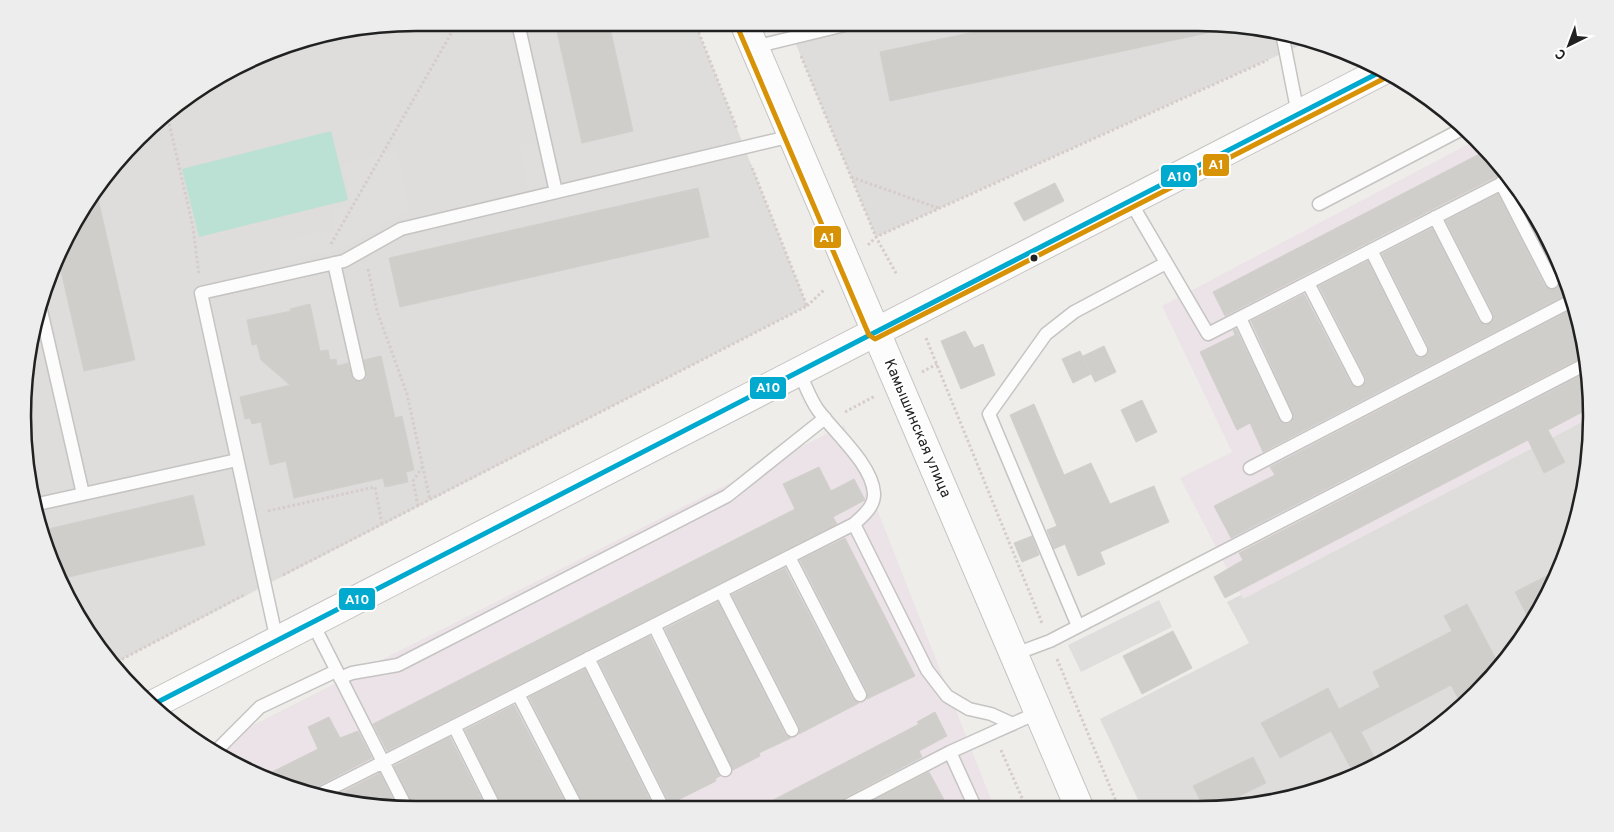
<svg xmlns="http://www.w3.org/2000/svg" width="1614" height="832" viewBox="0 0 1614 832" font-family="Overpass,sans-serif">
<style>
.residential{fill:#dedddb}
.industrial{fill:#ebe3e7}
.pitch{fill:#bbe0d4}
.parking{fill:#dfdedd}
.building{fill:#cfcecb;stroke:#d2cfcc}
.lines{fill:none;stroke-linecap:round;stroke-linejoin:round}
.service-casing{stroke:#c5c4c2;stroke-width:15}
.tertiary-casing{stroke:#c5c4c2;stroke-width:30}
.path{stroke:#d6ccca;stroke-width:3;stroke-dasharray:2.5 2.5;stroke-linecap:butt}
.service{stroke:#fdfcfc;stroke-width:12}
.tertiary{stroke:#fdfcfc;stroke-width:28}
.bus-1-casing{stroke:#fff;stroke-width:9}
.bus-2-casing{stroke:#fff;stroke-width:9}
.bus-1{stroke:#00a9ce;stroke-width:5}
.bus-2{stroke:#d79205;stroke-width:5}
.bus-dot{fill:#212121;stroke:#fff;stroke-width:2}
.labels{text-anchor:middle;stroke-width:4;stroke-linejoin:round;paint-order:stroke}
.street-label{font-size:15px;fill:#212121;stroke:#fff}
.rim{fill:none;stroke:#212121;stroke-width:2.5}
.line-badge{stroke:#fff;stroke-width:2}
.badge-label{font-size:14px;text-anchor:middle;font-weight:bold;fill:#fff}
</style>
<rect width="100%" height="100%" fill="#efedea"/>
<!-- residential -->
<path class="residential" d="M 416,23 L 695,23 L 807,306 L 113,664 L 53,567 L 23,442 L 36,314 L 89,198 L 176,104 L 289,43 Z
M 787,23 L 1223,23 L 1300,36 L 1312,40 L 876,237 Z
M 1590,416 L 1591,442 L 1578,518 L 1551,590 L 1494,676 L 1417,743 L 1348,780 L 1250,806 L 1141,806 L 1100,719 L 1249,643 L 1227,602 Z"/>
<!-- industrial -->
<path class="industrial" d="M 1476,140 L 1494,157 L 1539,220 L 1571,290 L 1588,365 L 1590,418 L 1243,599 L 1180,478 L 1232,452 L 1162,306 Z
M 844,425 L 994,807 L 391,809 L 314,796 L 242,769 L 208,748 Z"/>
<!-- pitch -->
<path class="pitch" d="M 331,131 L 348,200 L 199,237 L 182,169 Z"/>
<!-- parking -->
<path class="parking" d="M 539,142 L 549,187 L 529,192 L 519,146 Z
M 396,150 L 410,209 L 340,249 L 282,262 L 278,242 L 335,229 L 332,210 L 352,206 L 342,164 Z
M 1159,600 L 1172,627 L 1081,672 L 1068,645 Z"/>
<!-- building -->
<path class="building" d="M 555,23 L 609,23 L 633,131 L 582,143 Z
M 1016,23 L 1206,23 L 1207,33 L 890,101 L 880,52 Z
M 1487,150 L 1505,172 L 1225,316 L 1213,292 Z
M 1055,183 L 1064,201 L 1024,221 L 1014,203 Z
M 1515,186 L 1539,220 L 1571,292 L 1263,452 L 1250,423 L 1237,430 L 1200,352 L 1235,335 L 1233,330 L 1236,329 L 1279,419 L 1285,424 L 1290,423 L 1294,417 L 1293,413 L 1251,321 L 1304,294 L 1351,384 L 1357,388 L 1362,387 L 1366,381 L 1365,376 L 1319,286 L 1368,261 L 1414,354 L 1420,358 L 1427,355 L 1428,346 L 1382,254 L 1432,228 L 1479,321 L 1485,325 L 1492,322 L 1493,313 L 1446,221 L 1498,194 L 1545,286 L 1551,290 L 1556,289 L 1560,283 L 1559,278 L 1512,187 Z
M 698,188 L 709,237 L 400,307 L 389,258 Z
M 96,190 L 135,360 L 84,371 L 59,262 L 89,198 Z
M 310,304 L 320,351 L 328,350 L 330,360 L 336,359 L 337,366 L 348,363 L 353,380 L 361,382 L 367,377 L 364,360 L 381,356 L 395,418 L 402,416 L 414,470 L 406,472 L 408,482 L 385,487 L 383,478 L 294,498 L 286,461 L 270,465 L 261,422 L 252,424 L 250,418 L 245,419 L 240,397 L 290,385 L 261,360 L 257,344 L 252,345 L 247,320 L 291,311 L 290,309 Z
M 1575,308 L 1586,355 L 1231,538 L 1214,506 L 1275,475 L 1270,467 Z
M 965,331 L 974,348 L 983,344 L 995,375 L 961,389 L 941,341 Z
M 1104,346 L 1116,372 L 1095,382 L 1083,356 Z
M 1080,351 L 1091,374 L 1073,383 L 1062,359 Z
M 1588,372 L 1590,408 L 1548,430 L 1565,462 L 1544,473 L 1528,440 L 1225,598 L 1214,577 L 1243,560 L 1239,553 Z
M 1142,400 L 1157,432 L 1136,442 L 1121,410 Z
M 1034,404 L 1064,475 L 1091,463 L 1110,504 L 1154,486 L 1169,522 L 1100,552 L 1105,564 L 1078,576 L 1065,544 L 1054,549 L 1047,530 L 1057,526 L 1010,415 Z
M 819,467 L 831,491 L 854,479 L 865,500 L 833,517 L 837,524 L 387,751 L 373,724 L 795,509 L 783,484 Z
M 193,495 L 205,545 L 60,579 L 53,567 L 44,530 Z
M 1032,536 L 1039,555 L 1022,562 L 1014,543 Z
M 845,538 L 915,676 L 867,699 L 867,691 L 800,560 Z
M 785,568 L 853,699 L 859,703 L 799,734 L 799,726 L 732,595 Z
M 1558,570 L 1551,590 L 1530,621 L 1515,592 Z
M 718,602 L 785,734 L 791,738 L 759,753 L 760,756 L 733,770 L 665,629 Z
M 1467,604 L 1500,667 L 1494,676 L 1461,704 L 1451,685 L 1361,732 L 1378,764 L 1355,776 L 1331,731 L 1280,758 L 1261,723 L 1328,688 L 1339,709 L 1380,687 L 1373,672 L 1452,631 L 1444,616 Z
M 1173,631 L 1192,668 L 1142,694 L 1123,656 Z
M 650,636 L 720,776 L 715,779 L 716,781 L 670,804 L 599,662 Z
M 585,669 L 654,808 L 585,808 L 529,697 Z
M 514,705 L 568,808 L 503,808 L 465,730 Z
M 935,712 L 947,736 L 919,751 L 922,757 L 840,800 L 836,807 L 758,808 L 919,724 L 917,722 Z
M 329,717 L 340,738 L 358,731 L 372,758 L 312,789 L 308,794 L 262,777 L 318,749 L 308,727 Z
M 450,737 L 486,808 L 415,809 L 394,766 Z
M 1253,757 L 1266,783 L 1219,806 L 1203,806 L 1193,786 Z
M 929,772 L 948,807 L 861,807 Z
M 380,773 L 398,809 L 329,799 Z"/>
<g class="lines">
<defs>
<path id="service" d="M 518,23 L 556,192
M 1282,33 L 1298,114
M 286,45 L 306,41
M 754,47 L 853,23
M 1501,183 L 1552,282
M 1130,201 L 1208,334 L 1510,179
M 1319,204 L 1464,128
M 1435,217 L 1486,317
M 1371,250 L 1421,350
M 334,263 L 359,374
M 1308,283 L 1358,380
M 40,306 L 83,494
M 1240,318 L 1286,416
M 799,372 C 805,384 810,399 818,410 C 834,432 872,464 874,493 C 875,506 863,516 854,524
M 1250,468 L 1573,300
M 38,504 L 237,460
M 789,557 L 860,695
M 721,591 L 792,730
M 312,622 L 407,809
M 654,625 L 725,770
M 1078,626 L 989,414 L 1046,334 L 1074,312 L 1166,263
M 277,641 L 201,293 L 344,261 L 401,229 L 792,136
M 1015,654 L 1050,641 L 1588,363
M 588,658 L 662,806
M 340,678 L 352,673 L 398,665 L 727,496 L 825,418
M 518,694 L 577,808
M 454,726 L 495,808
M 215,752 L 260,707 L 336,671
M 316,796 L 854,524 L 927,670 L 947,696 L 969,709 L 991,714 L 1013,724
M 844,807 L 950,752
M 975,807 L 950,752 L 1039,712"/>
<path id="tertiary" d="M 744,23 L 1079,807
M 152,705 L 1384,70"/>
</defs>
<!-- service casing -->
<use href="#service" class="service-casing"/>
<!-- tertiary casing -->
<use href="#tertiary" class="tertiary-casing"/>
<!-- path -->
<path class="path" d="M 695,23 L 737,129
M 1303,44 L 1312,40
M 801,56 L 876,237 L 897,275
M 167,114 L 193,227 L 199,275
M 851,177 L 938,208
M 331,244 L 457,23
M 868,245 L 876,237 L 1268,60
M 368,269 L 377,311 L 407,394 L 430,500
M 807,306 L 825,289
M 926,338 L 1042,623
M 922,372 L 937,364
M 845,412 L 875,396
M 418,506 L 413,481 L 423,466
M 268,511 L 375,487 L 382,524
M 283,575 L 807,306 L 751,165
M 1057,659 L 1118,806
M 113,664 L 246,594
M 1001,750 L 1026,807"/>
<!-- service -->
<use href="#service" class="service"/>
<!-- tertiary -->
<use href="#tertiary" class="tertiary"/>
<defs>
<path id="bus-1" d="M 152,705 L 1384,70"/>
<path id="bus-2" d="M 737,26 L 869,335 L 875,339 L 1387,77"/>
</defs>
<!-- bus-1 casing -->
<use href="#bus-1" class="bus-1-casing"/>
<!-- bus-2 casing -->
<use href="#bus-2" class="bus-2-casing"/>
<!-- bus-1 -->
<use href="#bus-1" class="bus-1"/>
<!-- bus-2 -->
<use href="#bus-2" class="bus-2"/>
</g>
<!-- markers -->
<circle class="bus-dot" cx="1034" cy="258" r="4.5"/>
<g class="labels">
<!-- street labels -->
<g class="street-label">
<text transform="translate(918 428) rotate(67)" y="5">Камышинская улица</text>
</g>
</g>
<!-- crop -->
<path d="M0 0H1614V832H0ZM416 31H1198A385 385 0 0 1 1583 416V416A385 385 0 0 1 1198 801H416A385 385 0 0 1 31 416V416A385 385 0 0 1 416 31Z" fill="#ededed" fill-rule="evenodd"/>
<path class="rim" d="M416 31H1198A385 385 0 0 1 1583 416V416A385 385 0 0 1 1198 801H416A385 385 0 0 1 31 416V416A385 385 0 0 1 416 31Z"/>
<g class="line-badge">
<rect x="1202" y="153" width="28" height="24" rx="5" fill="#d79205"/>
<rect x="1160" y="164" width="38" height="24" rx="5" fill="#00a9ce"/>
<rect x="813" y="225" width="29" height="24" rx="5" fill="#d79205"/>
<rect x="749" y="376" width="38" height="24" rx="5" fill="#00a9ce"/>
<rect x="338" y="587" width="38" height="24" rx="5" fill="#00a9ce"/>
</g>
<g class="badge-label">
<text x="1216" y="169">А1</text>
<text x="1179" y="181">А10</text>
<text x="827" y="242">А1</text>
<text x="768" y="392">А10</text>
<text x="357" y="604">А10</text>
</g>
<!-- north arrow -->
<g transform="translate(1569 45) rotate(222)" stroke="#ffffff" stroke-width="4" paint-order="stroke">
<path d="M0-4L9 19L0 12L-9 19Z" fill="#212121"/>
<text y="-8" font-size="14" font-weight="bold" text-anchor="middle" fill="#212121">С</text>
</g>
</svg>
